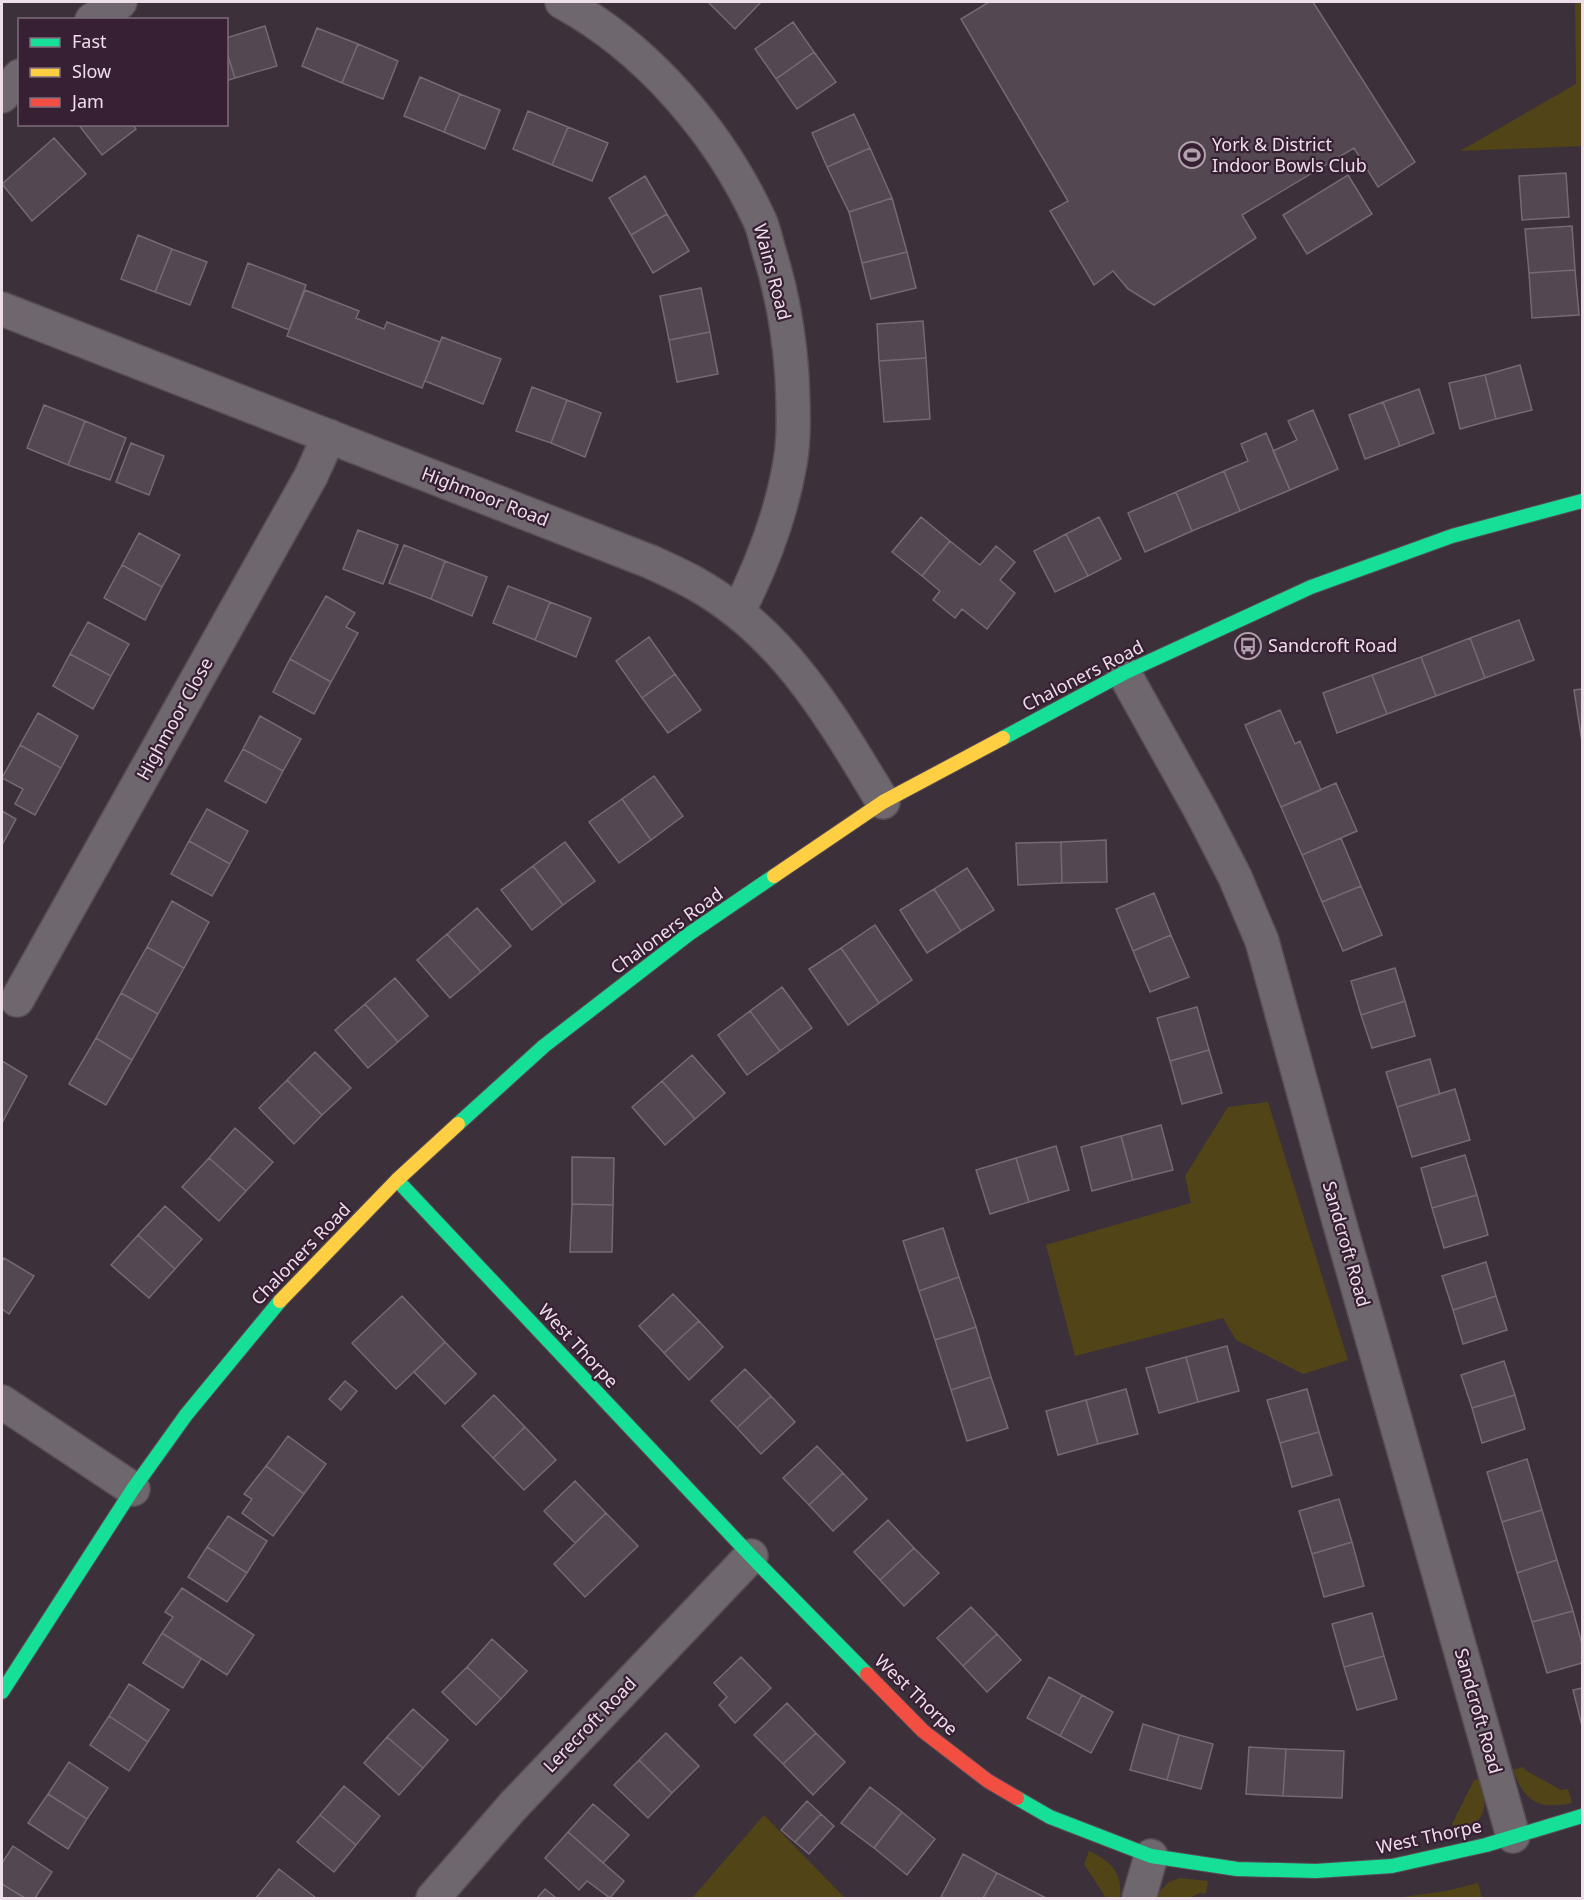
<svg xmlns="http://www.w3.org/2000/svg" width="1584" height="1900" viewBox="0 0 1584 1900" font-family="'Noto Sans',sans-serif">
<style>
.green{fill:#514518}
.building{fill:#534851;stroke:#756a73;stroke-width:1.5}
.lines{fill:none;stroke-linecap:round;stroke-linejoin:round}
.street-casing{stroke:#584d55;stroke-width:36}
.fast-casing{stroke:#584d55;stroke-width:16}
.slow-casing{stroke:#584d55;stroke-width:16}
.jam-casing{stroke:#584d55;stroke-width:16}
.street{stroke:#6e676d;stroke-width:33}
.fast{stroke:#16e098;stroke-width:14}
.slow{stroke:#ffcf43;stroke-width:14}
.jam{stroke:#f24e42;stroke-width:14}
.labels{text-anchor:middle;stroke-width:4.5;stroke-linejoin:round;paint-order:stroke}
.poi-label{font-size:18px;fill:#eedeea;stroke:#372033;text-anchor:start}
.street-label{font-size:18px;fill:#eedeea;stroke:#372033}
</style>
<rect width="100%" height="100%" fill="#3c303a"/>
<!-- green -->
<path class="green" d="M 1575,2 L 1582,2 L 1582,146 L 1460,151 L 1576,84 Z
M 1268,1102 L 1348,1360 L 1303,1374 L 1236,1340 L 1223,1318 L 1075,1356 L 1046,1245 L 1191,1203 L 1185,1176 L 1228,1107 Z
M 1523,1767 L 1525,1770 L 1561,1790 L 1568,1789 L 1572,1803 C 1538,1810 1525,1802 1513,1770 Z
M 1483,1778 C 1487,1809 1486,1824 1454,1835 L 1452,1824 L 1474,1780 Z
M 764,1815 L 845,1898 L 692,1898 Z
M 1089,1851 C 1111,1861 1123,1873 1120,1898 L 1106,1898 L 1084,1864 Z
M 1180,1878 L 1208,1881 L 1206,1894 L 1200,1893 L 1189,1898 L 1153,1898 L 1169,1882 Z
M 1478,1883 L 1482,1898 L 1396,1898 L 1446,1891 Z"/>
<!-- building -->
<path class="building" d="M 710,2 L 761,2 L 735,29 L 709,3 Z
M 989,2 L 1313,2 L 1415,162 L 1378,187 L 1354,148 L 1242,215 L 1256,238 L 1154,305 L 1128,289 L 1113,271 L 1094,285 L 1050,211 L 1068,201 L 961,19 Z
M 793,22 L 814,52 L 776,79 L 755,49 Z
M 265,26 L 277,66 L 235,78 L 226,50 L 226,38 Z
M 317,28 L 358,44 L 342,83 L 302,66 Z
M 358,44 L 398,61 L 383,99 L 342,83 Z
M 226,50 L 235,78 L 226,81 Z
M 814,52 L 836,82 L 797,109 L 776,79 Z
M 420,77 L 460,94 L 444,132 L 404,116 Z
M 460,94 L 500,110 L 485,149 L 444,132 Z
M 528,111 L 568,127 L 552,165 L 513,149 Z
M 854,114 L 870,148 L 827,167 L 812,133 Z
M 78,124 L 132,124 L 136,129 L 102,155 Z
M 568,127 L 608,143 L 592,181 L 552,165 Z
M 54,138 L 86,174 L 32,221 L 2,184 Z
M 870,148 L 892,198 L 849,212 L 827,167 Z
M 1566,173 L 1569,217 L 1522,220 L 1519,176 Z
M 1348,175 L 1372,214 L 1307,254 L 1283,215 Z
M 645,176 L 667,214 L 631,235 L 609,198 Z
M 892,198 L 907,252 L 862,263 L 849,212 Z
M 667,214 L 689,251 L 653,273 L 631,235 Z
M 1572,226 L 1575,270 L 1529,273 L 1525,229 Z
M 138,235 L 172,249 L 155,292 L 121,279 Z
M 172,249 L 207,262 L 190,305 L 155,292 Z
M 907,252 L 916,288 L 871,299 L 862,263 Z
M 248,263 L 306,285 L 289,330 L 232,307 Z
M 1575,270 L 1579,315 L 1532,318 L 1529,273 Z
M 701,288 L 710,332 L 669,340 L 660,296 Z
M 305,290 L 359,311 L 356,318 L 384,329 L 387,322 L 440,342 L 422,388 L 287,336 Z
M 923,321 L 926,358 L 879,361 L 877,324 Z
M 710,332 L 718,374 L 677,382 L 669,340 Z
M 442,337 L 501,359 L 483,404 L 425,381 Z
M 926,358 L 930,419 L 884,422 L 879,361 Z
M 1520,365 L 1532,410 L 1496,419 L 1485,375 Z
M 1485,375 L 1496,419 L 1460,429 L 1449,383 Z
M 532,387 L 567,400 L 551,443 L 516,431 Z
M 1419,389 L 1434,433 L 1400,446 L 1383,402 Z
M 567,400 L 601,413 L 585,457 L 551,443 Z
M 1383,402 L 1400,446 L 1365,459 L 1349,415 Z
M 44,405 L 85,421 L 68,465 L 27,448 Z
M 1313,410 L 1338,469 L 1290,490 L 1273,451 L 1297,440 L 1288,421 Z
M 85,421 L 126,438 L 110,480 L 68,465 Z
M 1266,433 L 1290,490 L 1240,511 L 1224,471 L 1248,461 L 1241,444 Z
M 131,443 L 164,456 L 149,495 L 116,482 Z
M 1224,471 L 1240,511 L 1192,531 L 1176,492 Z
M 1176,492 L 1192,531 L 1145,552 L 1128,513 Z
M 921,517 L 950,541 L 922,576 L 892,552 Z
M 1099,517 L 1121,559 L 1088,576 L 1066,534 Z
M 358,530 L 398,545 L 383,584 L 343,569 Z
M 139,533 L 180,555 L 162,587 L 122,565 Z
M 1066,534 L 1088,576 L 1055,592 L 1034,551 Z
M 950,541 L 980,565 L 996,546 L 1015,562 L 1000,580 L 1015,593 L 987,629 L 962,609 L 955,618 L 933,600 L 940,591 L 922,576 Z
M 404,545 L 445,561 L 431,599 L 389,583 Z
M 445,561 L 487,577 L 472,616 L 431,599 Z
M 122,565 L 162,587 L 145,620 L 104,598 Z
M 508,586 L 550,602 L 535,640 L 493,623 Z
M 326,596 L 355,613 L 346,627 L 358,633 L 331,682 L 290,659 Z
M 550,602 L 591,618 L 576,657 L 535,640 Z
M 1519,620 L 1534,660 L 1485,678 L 1470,638 Z
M 88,622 L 129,644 L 111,676 L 70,654 Z
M 649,637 L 675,674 L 642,698 L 616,661 Z
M 1470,638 L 1485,678 L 1436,696 L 1421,657 Z
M 70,654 L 111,676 L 93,709 L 53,686 Z
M 1421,657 L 1436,696 L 1387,714 L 1372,675 Z
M 290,659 L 331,682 L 314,714 L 273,692 Z
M 675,674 L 701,710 L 668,733 L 642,698 Z
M 1372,675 L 1387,714 L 1337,733 L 1323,693 Z
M 1582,689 L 1582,742 L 1574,690 Z
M 1280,710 L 1295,744 L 1300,741 L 1321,790 L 1281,807 L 1245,725 Z
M 38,713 L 78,736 L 61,768 L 20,745 Z
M 260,716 L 301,739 L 283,771 L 243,749 Z
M 20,745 L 61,768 L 35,815 L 15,804 L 23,789 L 2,778 Z
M 243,749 L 283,771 L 266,803 L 225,781 Z
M 654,776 L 683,816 L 651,840 L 622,799 Z
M 1336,783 L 1357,831 L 1302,855 L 1281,807 Z
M 622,799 L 651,840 L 619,863 L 589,822 Z
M 207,809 L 248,831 L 230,864 L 189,841 Z
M 2,811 L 16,819 L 2,845 Z
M 1341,838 L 1361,886 L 1322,902 L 1302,855 Z
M 1106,840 L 1107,882 L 1062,883 L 1061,842 Z
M 189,841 L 230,864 L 212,896 L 171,874 Z
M 565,842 L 595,881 L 563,905 L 533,866 Z
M 1061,842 L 1062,883 L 1018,885 L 1016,843 Z
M 533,866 L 563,905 L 532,930 L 501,890 Z
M 967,868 L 994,910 L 961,931 L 934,889 Z
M 1361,886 L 1382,935 L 1343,951 L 1322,902 Z
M 934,889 L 961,931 L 927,953 L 900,910 Z
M 1154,893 L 1171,935 L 1133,951 L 1116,909 Z
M 172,901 L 209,922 L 184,968 L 147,947 Z
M 477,908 L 511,946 L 481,972 L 447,934 Z
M 875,925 L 912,980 L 879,1003 L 841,948 Z
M 447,934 L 481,972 L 450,998 L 417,960 Z
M 1171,935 L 1189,977 L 1150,992 L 1133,951 Z
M 147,947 L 184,968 L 158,1014 L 121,993 Z
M 841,948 L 879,1003 L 848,1025 L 809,969 Z
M 1395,968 L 1405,1001 L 1361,1015 L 1351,981 Z
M 395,978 L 428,1016 L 398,1042 L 365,1004 Z
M 782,987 L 812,1028 L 780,1051 L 750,1011 Z
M 121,993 L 158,1014 L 132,1060 L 96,1038 Z
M 1405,1001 L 1415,1036 L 1372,1048 L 1361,1015 Z
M 365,1004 L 398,1042 L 368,1068 L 335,1030 Z
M 1197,1007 L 1209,1050 L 1170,1061 L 1157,1018 Z
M 750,1011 L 780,1051 L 747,1075 L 718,1035 Z
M 96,1038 L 132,1060 L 106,1105 L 69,1084 Z
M 1209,1050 L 1222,1093 L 1182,1104 L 1170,1061 Z
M 315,1052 L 351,1088 L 322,1115 L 287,1080 Z
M 692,1055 L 725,1093 L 695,1119 L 662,1081 Z
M 1430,1059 L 1440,1094 L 1397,1107 L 1386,1072 Z
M 2,1061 L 27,1076 L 2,1123 Z
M 287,1080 L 322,1115 L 294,1144 L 259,1108 Z
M 662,1081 L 695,1119 L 665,1145 L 632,1107 Z
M 1455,1089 L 1470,1140 L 1412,1157 L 1397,1107 Z
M 1161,1125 L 1173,1170 L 1133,1180 L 1121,1136 Z
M 235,1128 L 273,1162 L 246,1191 L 209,1158 Z
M 1121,1136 L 1133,1180 L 1092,1191 L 1081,1147 Z
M 1056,1146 L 1069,1190 L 1029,1202 L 1016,1158 Z
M 1465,1155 L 1477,1195 L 1432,1208 L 1421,1168 Z
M 572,1157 L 614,1158 L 613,1205 L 572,1204 Z
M 209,1158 L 246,1191 L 219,1221 L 182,1187 Z
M 1016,1158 L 1029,1202 L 990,1214 L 976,1170 Z
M 1477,1195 L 1488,1235 L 1444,1248 L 1432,1208 Z
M 572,1204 L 613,1205 L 612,1252 L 570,1252 Z
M 165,1206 L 202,1239 L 175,1269 L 138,1235 Z
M 943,1228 L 959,1277 L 919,1291 L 903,1241 Z
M 138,1235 L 175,1269 L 149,1298 L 111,1265 Z
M 4,1258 L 34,1276 L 9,1314 L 2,1309 L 2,1262 Z
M 1486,1262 L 1496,1296 L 1453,1310 L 1442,1276 Z
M 959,1277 L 976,1327 L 935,1340 L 919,1291 Z
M 673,1294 L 699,1321 L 664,1353 L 639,1326 Z
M 402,1296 L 445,1342 L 396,1389 L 352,1343 Z
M 1496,1296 L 1507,1330 L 1463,1344 L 1453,1310 Z
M 699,1321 L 723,1347 L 689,1380 L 664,1353 Z
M 976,1327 L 991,1377 L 951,1390 L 935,1340 Z
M 445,1342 L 476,1374 L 445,1404 L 414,1372 Z
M 1227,1346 L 1239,1391 L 1198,1402 L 1186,1357 Z
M 1186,1357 L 1198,1402 L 1159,1413 L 1146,1368 Z
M 1504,1361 L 1515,1395 L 1472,1408 L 1461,1375 Z
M 745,1369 L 771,1396 L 737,1428 L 711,1401 Z
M 991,1377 L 1008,1428 L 967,1441 L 951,1390 Z
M 345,1381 L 357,1391 L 341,1410 L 329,1399 Z
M 1126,1389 L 1138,1434 L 1098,1444 L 1086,1400 Z
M 1307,1389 L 1319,1432 L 1280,1443 L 1267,1400 Z
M 494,1395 L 525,1427 L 493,1458 L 462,1426 Z
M 1515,1395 L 1525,1429 L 1482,1443 L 1472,1408 Z
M 771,1396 L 795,1422 L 761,1454 L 737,1428 Z
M 1086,1400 L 1098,1444 L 1058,1455 L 1046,1411 Z
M 525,1427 L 556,1460 L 524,1490 L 493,1458 Z
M 1319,1432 L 1332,1475 L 1292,1487 L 1280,1443 Z
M 288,1436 L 326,1464 L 304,1494 L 266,1466 Z
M 817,1446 L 843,1473 L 809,1505 L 783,1478 Z
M 1527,1459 L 1542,1510 L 1502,1522 L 1487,1472 Z
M 266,1466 L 304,1494 L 273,1536 L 242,1513 L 252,1499 L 244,1494 Z
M 843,1473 L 867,1499 L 833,1531 L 809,1505 Z
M 575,1481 L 606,1513 L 575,1543 L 544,1511 Z
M 1339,1499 L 1352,1542 L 1312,1554 L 1299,1511 Z
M 1542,1510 L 1557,1560 L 1517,1573 L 1502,1522 Z
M 606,1513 L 638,1546 L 585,1597 L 554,1564 Z
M 228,1516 L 267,1541 L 247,1573 L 207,1547 Z
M 888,1520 L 914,1548 L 880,1580 L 854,1552 Z
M 1352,1542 L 1364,1586 L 1324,1597 L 1312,1554 Z
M 207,1547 L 247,1573 L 227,1602 L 188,1577 Z
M 914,1548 L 939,1573 L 904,1606 L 880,1580 Z
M 1557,1560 L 1573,1611 L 1532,1622 L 1517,1573 Z
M 182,1588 L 254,1635 L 227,1675 L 162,1633 L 173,1617 L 165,1612 Z
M 971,1607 L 997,1634 L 963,1666 L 937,1638 Z
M 1573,1611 L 1582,1644 L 1582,1663 L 1547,1673 L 1532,1622 Z
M 1372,1613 L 1384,1656 L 1344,1667 L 1332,1624 Z
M 162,1633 L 201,1659 L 183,1688 L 143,1663 Z
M 997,1634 L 1021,1660 L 987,1692 L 963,1666 Z
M 492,1639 L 527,1671 L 501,1699 L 467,1667 Z
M 1384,1656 L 1397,1699 L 1357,1710 L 1344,1667 Z
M 741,1657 L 771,1688 L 735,1723 L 719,1705 L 727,1697 L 714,1683 Z
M 467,1667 L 501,1699 L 476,1725 L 442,1692 Z
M 1049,1677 L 1082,1695 L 1060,1736 L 1027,1718 Z
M 129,1684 L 169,1710 L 148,1742 L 109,1716 Z
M 1582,1688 L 1582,1726 L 1573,1690 Z
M 1082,1695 L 1113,1712 L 1091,1753 L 1060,1736 Z
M 787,1703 L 816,1733 L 783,1764 L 754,1735 Z
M 413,1709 L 448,1740 L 423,1768 L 387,1737 Z
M 109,1716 L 148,1742 L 129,1771 L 90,1745 Z
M 1143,1724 L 1179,1735 L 1167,1780 L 1130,1770 Z
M 666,1733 L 699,1766 L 672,1793 L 639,1760 Z
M 816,1733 L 845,1762 L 813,1795 L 783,1764 Z
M 1179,1735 L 1213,1744 L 1201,1789 L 1167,1780 Z
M 387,1737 L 423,1768 L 399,1795 L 364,1763 Z
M 1249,1747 L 1286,1749 L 1283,1796 L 1246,1794 Z
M 1286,1749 L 1344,1751 L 1342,1798 L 1283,1796 Z
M 639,1760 L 672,1793 L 648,1818 L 614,1785 Z
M 69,1762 L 108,1788 L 87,1819 L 48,1794 Z
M 344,1786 L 380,1816 L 356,1845 L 320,1815 Z
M 870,1787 L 902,1812 L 874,1848 L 841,1823 Z
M 48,1794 L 87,1819 L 68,1849 L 28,1823 Z
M 807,1801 L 821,1814 L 795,1842 L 781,1830 Z
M 593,1804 L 629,1835 L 603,1863 L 568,1832 Z
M 902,1812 L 935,1839 L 907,1875 L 874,1848 Z
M 821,1814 L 834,1826 L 809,1854 L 795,1842 Z
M 320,1815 L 356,1845 L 334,1872 L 297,1842 Z
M 568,1832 L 624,1881 L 610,1898 L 587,1881 L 579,1890 L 545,1858 Z
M 13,1846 L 52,1872 L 35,1898 L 25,1898 L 2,1884 L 2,1863 Z
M 963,1854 L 997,1873 L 983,1898 L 945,1898 L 941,1897 Z
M 279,1869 L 316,1898 L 256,1898 Z
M 997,1873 L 1046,1898 L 983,1898 Z
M 2,1884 L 25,1898 L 2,1898 Z
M 545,1889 L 556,1898 L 537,1898 Z"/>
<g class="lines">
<defs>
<path id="street" d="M 562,2 C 647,48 720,133 760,221 C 764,230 766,241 769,251 C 782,292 789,333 792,376 C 793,404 795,435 790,463 C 781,516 762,565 738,612
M 92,20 L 120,2
M 2,96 L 20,76
M 2,309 L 651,562 C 666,569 682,576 696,584 C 785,634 832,718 883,802
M 1124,673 L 1201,811 L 1235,877 L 1262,941 L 1339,1221 L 1513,1836
M 17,1000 L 311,476 L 329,436
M 2,1402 L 133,1489
M 433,1898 L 513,1806 L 751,1556
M 1139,1898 L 1151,1856"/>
<path id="fast" d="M 1003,738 L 1124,673 L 1311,587 L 1452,536 L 1582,501
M 458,1124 L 544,1046 L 689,934 L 774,876
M 397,1180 L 751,1556 L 867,1674
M 2,1692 L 133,1489 L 186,1415 L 280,1301
M 1017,1798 L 1050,1817 L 1151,1856 L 1237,1869 L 1316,1871 L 1392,1866 L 1486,1845 L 1582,1816"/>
<path id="slow" d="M 774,876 L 883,802 L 1003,738
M 280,1301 L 397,1180 L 458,1124"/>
<path id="jam" d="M 867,1674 L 923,1731 L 988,1781 L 1017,1798"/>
</defs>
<!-- street casing -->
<use href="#street" class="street-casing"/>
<!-- fast casing -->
<use href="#fast" class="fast-casing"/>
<!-- slow casing -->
<use href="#slow" class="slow-casing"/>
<!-- jam casing -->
<use href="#jam" class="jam-casing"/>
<!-- street -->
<use href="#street" class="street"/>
<!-- fast -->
<use href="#fast" class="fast"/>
<!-- slow -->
<use href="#slow" class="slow"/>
<!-- jam -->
<use href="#jam" class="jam"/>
</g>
<!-- icons -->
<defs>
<symbol id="stadium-ring" viewBox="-11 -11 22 22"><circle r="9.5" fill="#372033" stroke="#b0a1ac" stroke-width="1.5"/><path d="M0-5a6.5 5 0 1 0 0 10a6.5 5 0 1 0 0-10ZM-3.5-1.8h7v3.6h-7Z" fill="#b0a1ac"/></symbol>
<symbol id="bus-ring" viewBox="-11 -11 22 22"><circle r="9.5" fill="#372033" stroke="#b0a1ac" stroke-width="1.5"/><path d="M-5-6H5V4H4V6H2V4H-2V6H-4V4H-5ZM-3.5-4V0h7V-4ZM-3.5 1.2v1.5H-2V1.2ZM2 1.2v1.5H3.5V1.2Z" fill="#b0a1ac"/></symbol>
</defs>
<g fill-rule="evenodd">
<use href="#stadium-ring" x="1177" y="140" width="30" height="30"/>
<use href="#bus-ring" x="1233" y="631" width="30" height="30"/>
</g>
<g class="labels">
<!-- poi labels -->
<g class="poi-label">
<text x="1212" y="151">York &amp; District<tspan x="1212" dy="21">Indoor Bowls Club</tspan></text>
<text x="1268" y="652">Sandcroft Road</text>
</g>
<!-- street labels -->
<g class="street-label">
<text transform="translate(772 272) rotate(75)" y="6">Wains Road</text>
<text transform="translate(485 497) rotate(21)" y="6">Highmoor Road</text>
<text transform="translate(1083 676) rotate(-27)" y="6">Chaloners Road</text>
<text transform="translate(175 719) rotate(-61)" y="6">Highmoor Close</text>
<text transform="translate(667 931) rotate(-36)" y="6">Chaloners Road</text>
<text transform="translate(1346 1244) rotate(74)" y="6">Sandcroft Road</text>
<text transform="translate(301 1254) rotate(-46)" y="6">Chaloners Road</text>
<text transform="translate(578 1346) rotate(47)" y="6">West Thorpe</text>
<text transform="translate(916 1695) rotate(44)" y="6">West Thorpe</text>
<text transform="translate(1478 1711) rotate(74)" y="6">Sandcroft Road</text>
<text transform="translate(590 1725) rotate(-46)" y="6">Lerecroft Road</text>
<text transform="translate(1429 1837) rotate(-12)" y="6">West Thorpe</text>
</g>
</g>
<!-- border -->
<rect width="1584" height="1900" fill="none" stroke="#eedeea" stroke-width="6"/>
<!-- legend -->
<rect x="18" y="18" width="210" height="108" fill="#372033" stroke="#806c7c" stroke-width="1.5"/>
<rect x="30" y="38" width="30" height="9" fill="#16e098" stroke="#806c7c" stroke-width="1.5"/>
<text x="72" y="48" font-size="18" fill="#eedeea">Fast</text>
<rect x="30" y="68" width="30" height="9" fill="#ffcf43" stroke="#806c7c" stroke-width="1.5"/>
<text x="72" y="78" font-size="18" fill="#eedeea">Slow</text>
<rect x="30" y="98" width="30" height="9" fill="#f24e42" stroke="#806c7c" stroke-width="1.5"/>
<text x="72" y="108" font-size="18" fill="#eedeea">Jam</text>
</svg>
